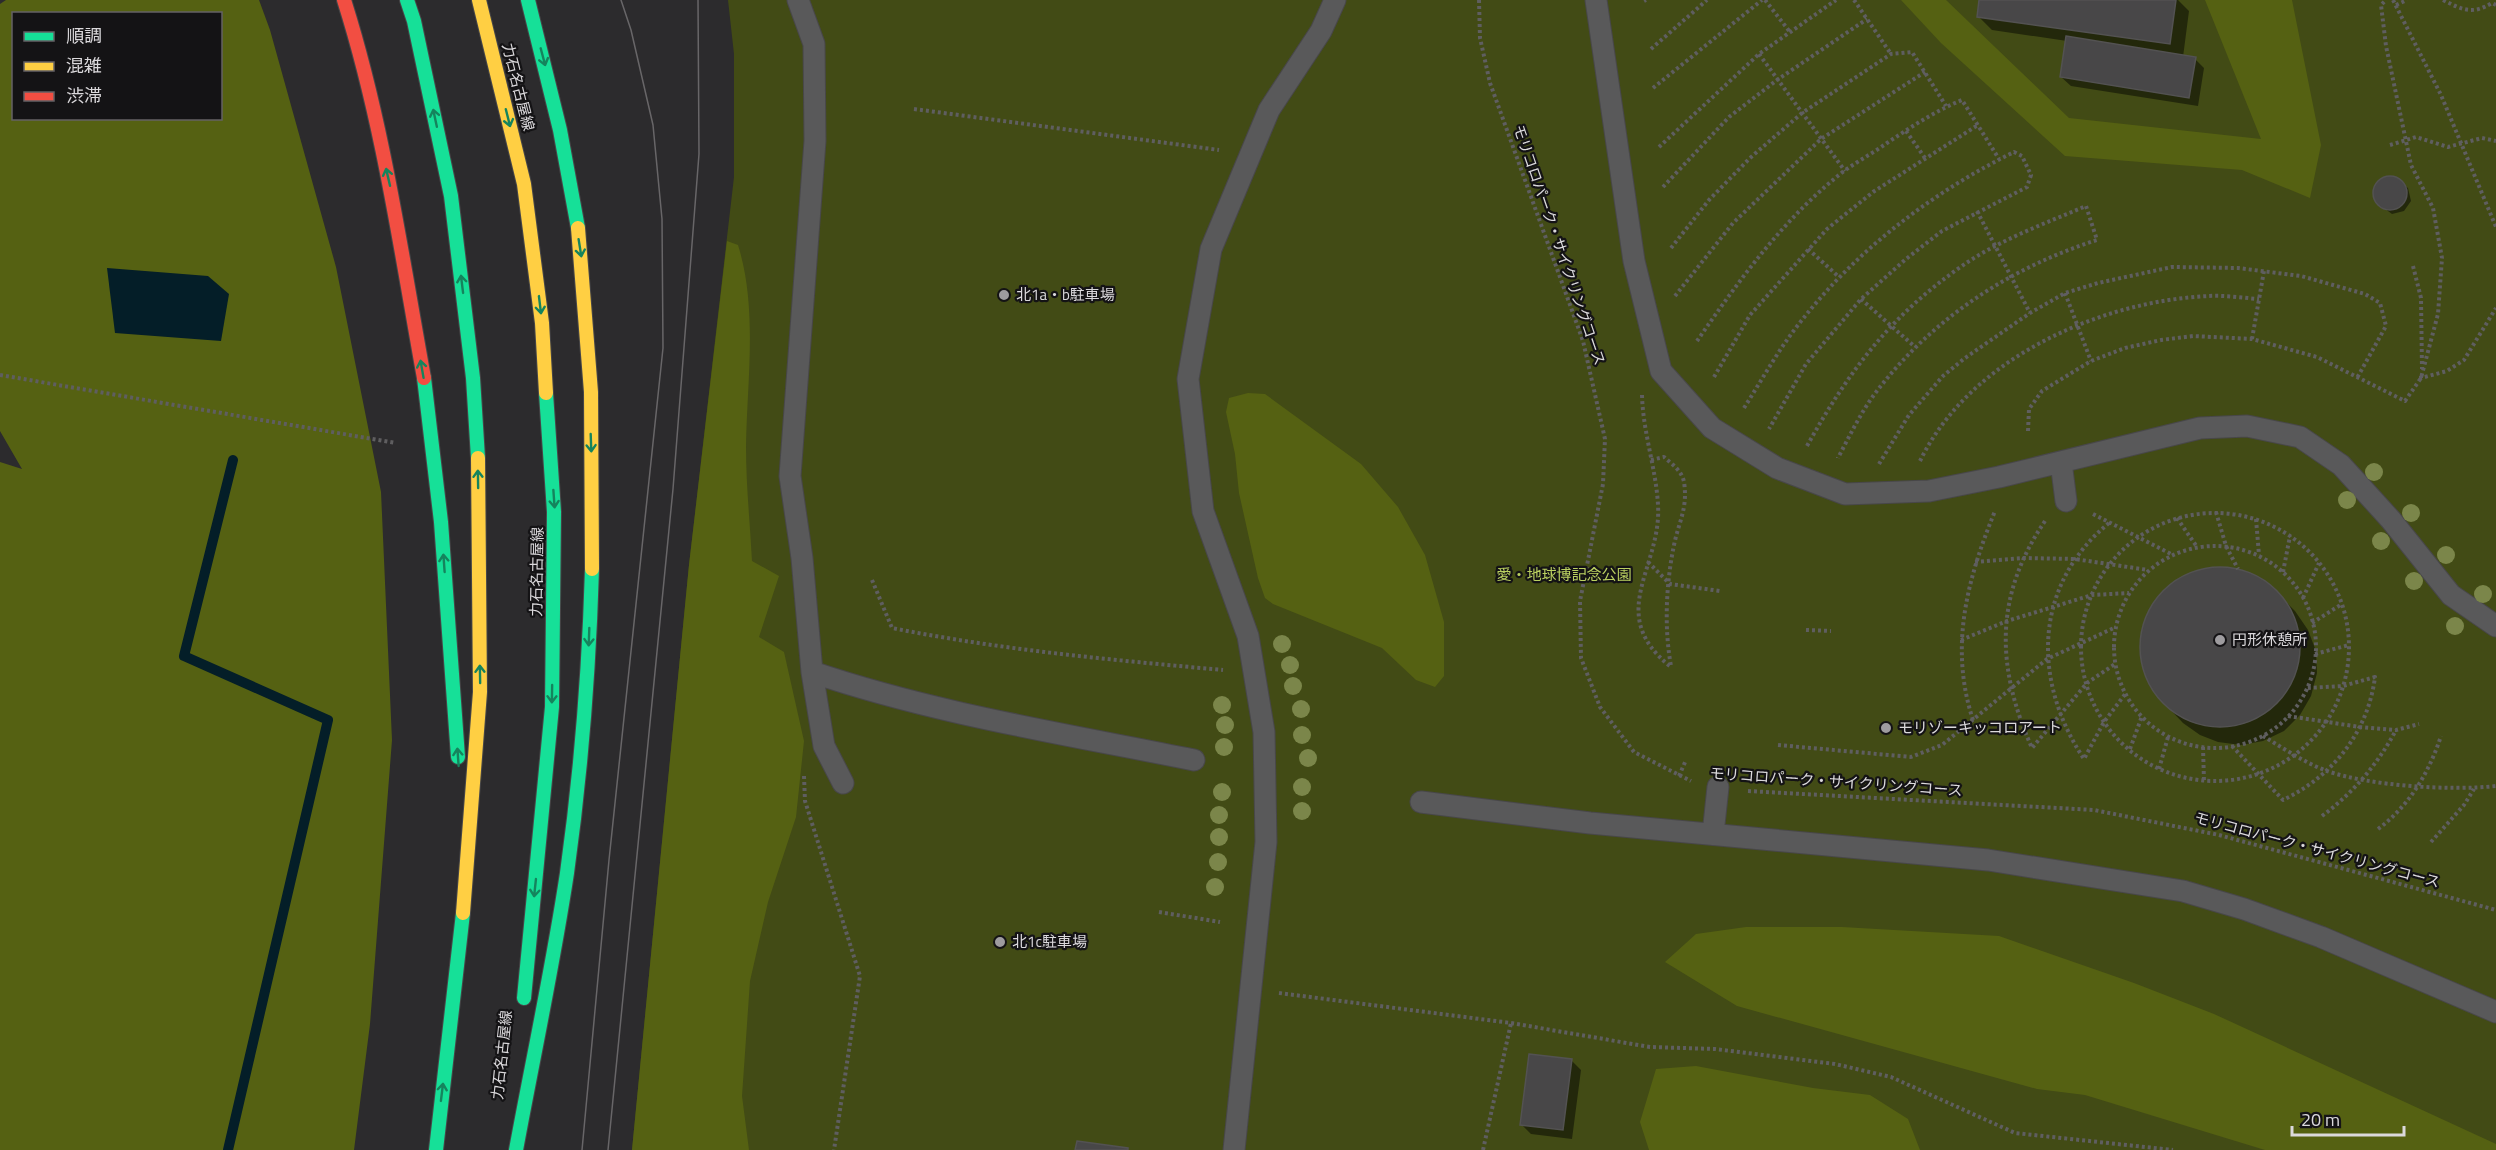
<svg xmlns="http://www.w3.org/2000/svg" width="2496" height="1150" viewBox="0 0 2496 1150" font-family="'Titillium Web','Noto Sans JP',sans-serif">
<style>
.green{fill:#424b15}
.forest{fill:#556112;fill-rule:evenodd}
.water{fill:#041e28}
.shadow{fill:#0007}
.lines{fill:none;stroke-linecap:round;stroke-linejoin:round}
.stream{stroke:#041e28;stroke-width:10}
.building{fill:#484748;stroke:#535252;stroke-width:1.5}
.lane-casing{stroke:#484749;stroke-width:23}
.fast-casing{stroke:#484749;stroke-width:16}
.slow-casing{stroke:#484749;stroke-width:16}
.jam-casing{stroke:#484749;stroke-width:16}
.path{stroke:#5f5e60;stroke-width:4;stroke-dasharray:3 3;stroke-linecap:butt}
.lane{stroke:#59595a;stroke-width:21}
.fast{stroke:#16e098;stroke-width:14}
.slow{stroke:#ffcf43;stroke-width:14}
.jam{stroke:#f24e42;stroke-width:14}
.tram{stroke:#686668;stroke-width:1.5}
.tree{fill:#7b864a}
.oneway{stroke:#15845d}
.poi-dot{fill:#9e9c9f;stroke:#141315;stroke-width:2}
.labels{text-anchor:middle;stroke-width:4.5;stroke-linejoin:round;paint-order:stroke}
.street-label{font-size:15px;fill:#dbd9dc;stroke:#141315}
.poi-label{font-size:15px;fill:#dbd9dc;stroke:#141315;text-anchor:start}
.park-label{font-size:15px;fill:#bbd161;stroke:#141315}
</style>
<rect width="100%" height="100%" fill="#2c2b2d"/>
<!-- green -->
<path class="green" d="M 728,0 L 2496,0 L 2496,1150 L 632,1150 L 689,565 L 734,177 L 734,54 Z"/>
<!-- forest -->
<path class="forest" d="M 6,0 L 259,0 L 270,30 L 336,267 L 381,492 L 392,740 L 370,1024 L 354,1150 L 0,1150 L 0,462 L 22,469 L 0,431 L 0,4 ZM 14,14 L 220,14 L 220,118 L 14,118 Z
M 1901,0 L 1946,0 L 2069,118 L 2261,139 L 2205,0 L 2292,0 L 2321,145 L 2310,198 L 2242,170 L 2065,156 L 1941,43 Z
M 727,241 L 738,245 C 758,309 747,381 746,446 C 746,485 750,523 752,561 L 779,576 L 759,637 L 784,652 L 804,741 L 796,817 L 768,902 L 750,981 L 742,1096 L 749,1150 L 632,1150 L 689,565 Z
M 1248,393 L 1265,394 L 1361,464 L 1398,507 L 1425,555 L 1444,622 L 1444,676 L 1435,687 L 1416,680 L 1382,648 L 1273,604 L 1265,598 L 1258,578 L 1239,493 L 1235,454 L 1226,412 L 1229,398 Z
M 1746,927 L 1842,927 L 1999,936 L 2134,983 L 2214,1014 L 2496,1144 L 2496,1150 L 2265,1150 L 2085,1095 L 2037,1089 L 1737,1006 L 1665,962 L 1696,934 Z
M 1696,1066 L 1813,1088 L 1870,1095 L 1908,1119 L 1920,1150 L 1649,1150 L 1640,1122 L 1656,1069 Z"/>
<!-- water -->
<path class="water" d="M 107,268 L 208,276 L 229,294 L 221,341 L 115,333 Z"/>
<!-- shadow -->
<path class="shadow" d="M 1981,0 L 2178,0 L 2189,11 L 2183,57 L 2195,59 L 2204,68 L 2198,106 L 2071,86 L 2061,77 L 2067,41 L 1992,30 L 1978,16 Z
M 2392,176 L 2408,188 L 2411,201 L 2404,211 L 2392,214 L 2376,202 L 2374,190 L 2380,179 Z
M 2217,568 L 2238,570 L 2259,579 L 2277,593 L 2295,611 L 2308,630 L 2316,651 L 2317,673 L 2311,696 L 2300,715 L 2284,731 L 2263,741 L 2241,745 L 2218,742 L 2200,735 L 2183,723 L 2165,704 L 2152,688 L 2144,669 L 2141,649 L 2144,629 L 2151,610 L 2163,593 L 2179,580 L 2198,572 Z
M 1571,1060 L 1581,1070 L 1572,1139 L 1531,1134 L 1521,1124 Z"/>
<g class="lines">
<!-- stream -->
<path class="stream" d="M 228,1150 L 328,720 L 184,656 L 233,460"/>
</g>
<!-- building -->
<path class="building" d="M 1979,0 L 2176,0 L 2170,44 L 1977,17 Z
M 2066,36 L 2196,57 L 2189,98 L 2060,77 Z
M2373 193a17 17 0 1 1 34 0a17 17 0 1 1-34 0Z
M2140 647a80 80 0 1 1 160 0a80 80 0 1 1-160 0Z
M 1529,1054 L 1572,1059 L 1563,1130 L 1520,1125 Z
M 1077,1141 L 1128,1148 L 1128,1150 L 1075,1150 Z"/>
<g class="lines">
<defs>
<path id="lane" d="M 798,0 L 814,44 L 815,141 L 790,476 L 802,558 L 812,672 L 824,746 L 843,783
M 1596,0 L 1634,261 L 1661,371 L 1712,428 L 1777,468 L 1845,494 L 1929,491 L 1999,477 L 2200,428 L 2247,426 L 2300,437 L 2341,465 L 2391,520 L 2451,595 L 2496,626
M 2061,462 L 2066,501
M 812,672 C 936,714 1066,734 1194,760
M 1421,802 L 1590,823 L 1988,860 L 2183,891 L 2244,909 L 2321,937 L 2496,1012
M 1713,834 L 1718,787
M 1234,1150 L 1266,842 L 1264,732 L 1248,636 L 1203,511 L 1188,379 L 1211,249 L 1269,110 L 1321,31 L 1335,0"/>
<path id="fast" d="M 407,0 L 414,21 L 451,196 L 473,378 L 478,458
M 528,0 L 560,130 L 578,228
M 424,378 L 441,522 L 458,757
M 524,998 L 552,707 L 554,512 L 546,393
M 436,1150 L 463,913
M 516,1150 C 533,1058 553,966 567,873 C 581,773 589,671 592,569"/>
<path id="slow" d="M 479,0 L 524,184 L 542,323 L 546,393
M 578,228 L 591,392 L 592,569
M 463,913 L 480,692 L 478,458"/>
<path id="jam" d="M 344,0 C 383,123 401,252 424,378"/>
</defs>
<!-- lane casing -->
<use href="#lane" class="lane-casing"/>
<!-- fast casing -->
<use href="#fast" class="fast-casing"/>
<!-- slow casing -->
<use href="#slow" class="slow-casing"/>
<!-- jam casing -->
<use href="#jam" class="jam-casing"/>
<!-- path -->
<path class="path" d="M 1479,0 L 1480,38 L 1490,83 L 1583,341 L 1605,439 L 1603,484 L 1580,601 L 1581,658 L 1600,707 L 1634,752 L 1691,781
M 1765,0 L 1790,32
M 1854,0 L 1891,54
M 2393,0 L 2441,95 L 2496,227
M 2443,0 C 2463,10 2472,15 2492,3 L 2496,5
M 1644,1 L 1646,0
M 2396,5 L 2407,0
M 1651,49 L 1707,0
M 1759,54 L 1845,171
M 1653,88 L 1762,0
M 914,109 L 1219,150
M 1906,131 L 1925,158
M 2390,145 L 2416,137 L 2448,147 L 2482,138 L 2496,141
M 1659,147 L 1759,54 L 1836,0
M 1663,187 L 1729,117 L 1777,80 L 1867,19
M 1977,211 L 2030,313
M 1671,248 L 1709,200 L 1750,158 L 1802,113 L 1891,54 L 1912,52 L 1946,106
M 1808,249 L 1839,277
M 2413,266 L 2421,298 L 2422,369
M 2065,293 L 2091,361
M 1675,296 L 1733,223 L 1821,139 L 1925,72
M 1861,299 L 1915,347
M 2252,339 L 2264,271
M 1697,341 C 1740,279 1784,218 1844,171 C 1858,161 1873,153 1887,143 C 1911,127 1935,111 1962,100 L 1999,159
M 0,375 L 396,443
M 2421,376 L 2421,378 L 2447,371 L 2464,360 L 2496,308
M 1714,377 L 1750,315 L 1827,229 L 1873,192 L 1978,125
M 1642,395 C 1643,433 1656,468 1658,505 C 1662,568 1604,614 1671,667
M 1744,408 C 1763,378 1780,347 1802,320 C 1858,249 1933,192 2014,152 L 2022,156 L 2031,175 L 2027,187 L 1942,231 L 1906,259 L 1861,299 L 1806,364 L 1769,429
M 2028,431 L 2029,409 L 2042,391 L 2091,361 L 2125,348 L 2161,340 L 2193,336 L 2252,339 L 2317,357 L 2405,401 L 2421,378 L 2438,314 L 2442,258 L 2433,208 L 2411,165 L 2386,46 L 2381,5 L 2386,0
M 1807,446 C 1848,372 1891,315 1962,266 C 1999,240 2044,224 2086,206 L 2097,240 C 2012,267 1936,316 1880,387 C 1863,408 1851,433 1838,458
M 1651,460 L 1664,457 C 1672,464 1682,471 1684,482 C 1688,508 1679,521 1674,545 C 1666,584 1664,628 1671,666
M 1920,461 C 1970,358 2100,301 2209,296 C 2226,295 2243,298 2259,299
M 1879,464 L 1909,415 L 1943,376 L 1965,358 L 2030,313 L 2065,293 L 2098,283 L 2172,267 L 2238,268 L 2301,276 L 2365,294 L 2380,303 L 2386,326 L 2357,378
M 2216,512 L 2226,546 L 2238,569
M2081 647a134 134 0 1 1 268 0a134 134 0 1 1-268 0Z
M 2093,514 L 2173,555
M 2177,518 L 2197,547
M 2256,519 L 2259,555
M 2045,521 C 1994,596 1996,667 2032,748 L 2087,683 L 2115,664
M 2109,523 C 2033,585 2032,681 2084,759 L 2104,722 L 2126,693
M2114 647a101 101 0 1 1 202 0a101 101 0 1 1-202 0Z
M 1648,562 L 1670,584 L 1720,591
M 1975,562 L 2024,558 L 2075,559 L 2148,570
M 2283,572 L 2290,536
M 872,580 L 892,628 C 1002,650 1112,660 1223,670
M 2303,598 L 2319,563
M 2312,623 L 2342,604
M 1806,630 L 1831,631
M 1961,640 L 2007,621 L 2092,595 L 2129,593
M 2315,654 L 2349,645
M 2288,716 L 2360,727 L 2396,730 L 2419,724
M 1973,720 C 1949,647 1967,580 1995,511
M 2263,736 C 2283,748 2305,763 2327,771 C 2370,786 2451,791 2496,786
M 1778,745 L 1911,757 L 1942,745 L 2047,659 L 2116,627
M 2232,746 L 2283,800 C 2333,776 2368,732 2375,677 L 2343,686 L 2307,688
M 2203,747 L 2204,781
M 2130,749 L 2142,716
M 2159,769 L 2168,737
M 804,776 L 805,801 L 860,976 L 834,1150
M 1679,776 L 1686,760
M 1748,791 L 2094,810 L 2219,835 L 2496,910
M 2322,816 C 2353,793 2378,764 2396,730
M 2378,829 C 2409,806 2429,773 2441,736
M 2431,842 L 2464,805 L 2474,789
M 1159,912 L 1220,922
M 1279,993 L 1511,1023 L 1650,1047 L 1715,1049 L 1835,1064 L 1891,1077 L 2015,1133 L 2173,1150
M 1483,1150 L 1511,1023"/>
<!-- lane -->
<use href="#lane" class="lane"/>
<!-- fast -->
<use href="#fast" class="fast"/>
<!-- slow -->
<use href="#slow" class="slow"/>
<!-- jam -->
<use href="#jam" class="jam"/>
<!-- tram -->
<path class="tram" d="M 582,1150 L 609,860 L 663,348 L 662,219 L 653,125 L 631,30 L 621,0
M 608,1150 L 673,489 L 699,154 L 698,0"/>
</g>
<!-- trees -->
<g class="tree">
<circle cx="2374" cy="472" r="9"/>
<circle cx="2347" cy="500" r="9"/>
<circle cx="2411" cy="513" r="9"/>
<circle cx="2381" cy="541" r="9"/>
<circle cx="2446" cy="555" r="9"/>
<circle cx="2414" cy="581" r="9"/>
<circle cx="2483" cy="594" r="9"/>
<circle cx="2455" cy="626" r="9"/>
<circle cx="1282" cy="644" r="9"/>
<circle cx="1290" cy="665" r="9"/>
<circle cx="1293" cy="686" r="9"/>
<circle cx="1222" cy="705" r="9"/>
<circle cx="1301" cy="709" r="9"/>
<circle cx="1225" cy="725" r="9"/>
<circle cx="1302" cy="735" r="9"/>
<circle cx="1224" cy="747" r="9"/>
<circle cx="1308" cy="758" r="9"/>
<circle cx="1302" cy="787" r="9"/>
<circle cx="1222" cy="792" r="9"/>
<circle cx="1302" cy="811" r="9"/>
<circle cx="1219" cy="815" r="9"/>
<circle cx="1219" cy="837" r="9"/>
<circle cx="1218" cy="862" r="9"/>
<circle cx="1215" cy="887" r="9"/>
</g>
<!-- one-way arrows -->
<defs><path id="oneway-shaft" d="M-6 0H5M1.5-3L5.5 0L1.5 3" fill="none" stroke-width="1.6" stroke-linecap="round" stroke-linejoin="round" transform="scale(1.5)"/></defs>
<g class="oneway">
<use href="#oneway-shaft" transform="translate(543 57) rotate(75)"/>
<use href="#oneway-shaft" transform="translate(435 118) rotate(-102)"/>
<use href="#oneway-shaft" transform="translate(508 118) rotate(76)"/>
<use href="#oneway-shaft" transform="translate(388 177) rotate(-103)"/>
<use href="#oneway-shaft" transform="translate(580 248) rotate(81)"/>
<use href="#oneway-shaft" transform="translate(462 284) rotate(-97)"/>
<use href="#oneway-shaft" transform="translate(540 305) rotate(83)"/>
<use href="#oneway-shaft" transform="translate(422 369) rotate(-100)"/>
<use href="#oneway-shaft" transform="translate(591 443) rotate(88)"/>
<use href="#oneway-shaft" transform="translate(478 479) rotate(-91)"/>
<use href="#oneway-shaft" transform="translate(554 499) rotate(86)"/>
<use href="#oneway-shaft" transform="translate(444 563) rotate(-94)"/>
<use href="#oneway-shaft" transform="translate(589 637) rotate(92)"/>
<use href="#oneway-shaft" transform="translate(480 674) rotate(-91)"/>
<use href="#oneway-shaft" transform="translate(552 694) rotate(91)"/>
<use href="#oneway-shaft" transform="translate(458 757) rotate(-94)"/>
<use href="#oneway-shaft" transform="translate(535 888) rotate(96)"/>
<use href="#oneway-shaft" transform="translate(442 1092) rotate(-83)"/>
</g>
<!-- markers -->
<g class="poi-dot">
<circle cx="1004" cy="295" r="6"/>
<circle cx="2220" cy="640" r="6"/>
<circle cx="1886" cy="728" r="6"/>
<circle cx="1000" cy="942" r="6"/>
</g>
<g class="labels">
<!-- street labels -->
<g class="street-label">
<text transform="translate(518 87) rotate(76)" y="5">力石名古屋線</text>
<text transform="translate(1559 245) rotate(71)" y="5">モリコロパーク・サイクリングコース</text>
<text transform="translate(537 572) rotate(-89)" y="5">力石名古屋線</text>
<text transform="translate(1836 782) rotate(4)" y="5">モリコロパーク・サイクリングコース</text>
<text transform="translate(2317 850) rotate(15)" y="5">モリコロパーク・サイクリングコース</text>
<text transform="translate(502 1055) rotate(-84)" y="5">力石名古屋線</text>
</g>
<!-- poi labels -->
<g class="poi-label">
<text x="1016" y="300">北1a・b駐車場</text>
<text x="2232" y="645">円形休憩所</text>
<text x="1898" y="733">モリゾーキッコロアート</text>
<text x="1012" y="947">北1c駐車場</text>
</g>
<!-- park labels -->
<g class="park-label">
<text x="1564" y="580">愛・地球博記念公園</text>
</g>
</g>
<!-- legend -->
<rect x="12" y="12" width="210" height="108" fill="#141315" stroke="#646265" stroke-width="1.5"/>
<rect x="24" y="32" width="30" height="9" fill="#16e098" stroke="#646265" stroke-width="1.5"/>
<text x="66" y="42" font-size="18" fill="#dbd9dc">順調</text>
<rect x="24" y="62" width="30" height="9" fill="#ffcf43" stroke="#646265" stroke-width="1.5"/>
<text x="66" y="72" font-size="18" fill="#dbd9dc">混雑</text>
<rect x="24" y="92" width="30" height="9" fill="#f24e42" stroke="#646265" stroke-width="1.5"/>
<text x="66" y="102" font-size="18" fill="#dbd9dc">渋滞</text>
<!-- scale -->
<path d="M2292 1126v9h112v-9" fill="none" stroke="#dbd9dc" stroke-width="3"/>
<text x="2301" y="1126" font-size="18" fill="#dbd9dc" stroke="#141315" stroke-width="4.5" paint-order="stroke">20 m</text>
</svg>
